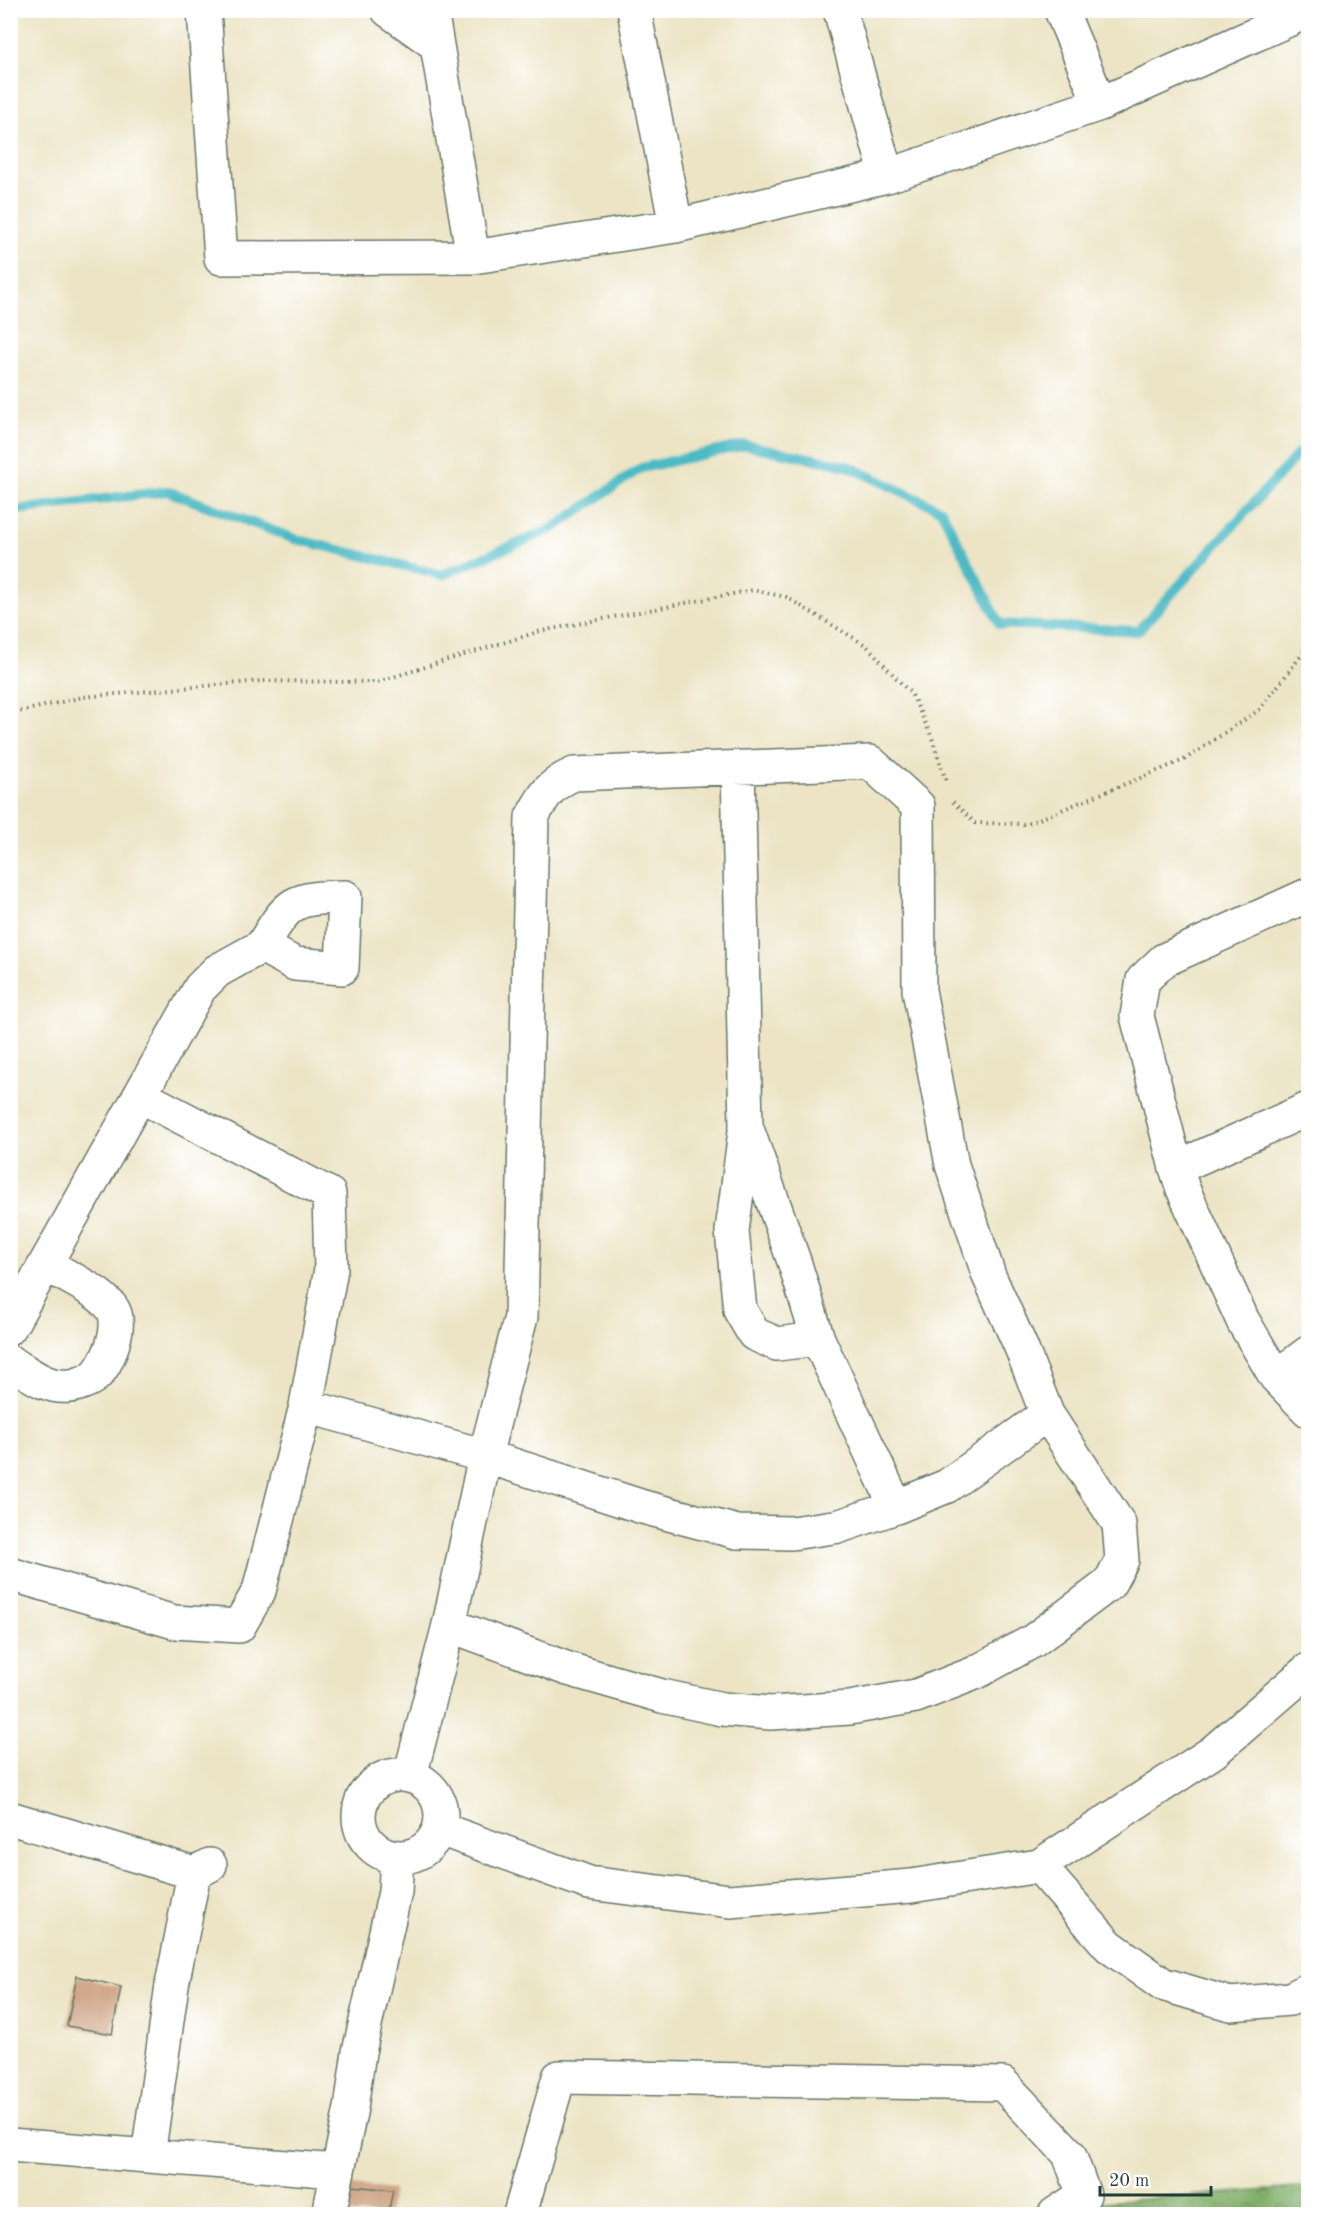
<svg xmlns="http://www.w3.org/2000/svg" width="1319" height="2225" viewBox="0 0 1319 2225" font-family="'Old Standard TT',serif">
<style>
.forest{fill:url(#forest-crowns);stroke:#4e744d;stroke-width:1.5}
.lines{fill:none;stroke-linecap:round;stroke-linejoin:round}
.stream{stroke:#4cbac5;stroke-width:10}
.building{fill:#cfa486}
.minor-casing{stroke:#677767;stroke-width:36}
.path{stroke:#677767;stroke-width:4;stroke-dasharray:1.5 4.5;stroke-linecap:butt}
.minor{stroke:#fff;stroke-width:33}
</style>
<defs>
<pattern id="forest-crowns" width="20" height="18" patternUnits="userSpaceOnUse" patternTransform="scale(1.5)"><rect width="20" height="18" fill="#7eac66"/><path d="M2 6a3 3 0 1 1 6 0M12 15a3 3 0 1 1 6 0" fill="none" stroke="#678d55"/></pattern>
</defs>
<rect width="100%" height="100%" fill="#fff"/>
<filter id="ink" filterUnits="userSpaceOnUse"><feTurbulence type="fractalNoise" baseFrequency=".0167" numOctaves="2"/><feDisplacementMap in="SourceGraphic" scale="12" xChannelSelector="R" yChannelSelector="G"/><feConvolveMatrix kernelMatrix="1 2 1 2 8 2 1 2 1" color-interpolation-filters="sRGB"/></filter>
<filter id="wash" filterUnits="userSpaceOnUse"><feTurbulence type="fractalNoise" baseFrequency=".008" numOctaves="4" result="noise"/><feDisplacementMap in="SourceGraphic" scale="24" xChannelSelector="R" yChannelSelector="G"/><feGaussianBlur stdDeviation="1.35" result="paint"/><feColorMatrix in="noise" values="0 0 0 0 0 0 0 0 0 0 0 0 0 0 0 0 0 1.4 0 .05"/><feComposite in="paint" operator="in"/></filter>
<g filter="url(#wash)">
<rect width="100%" height="100%" fill="#ece4c5"/>
<!-- forest -->
<path class="forest" d="M 1308,2187 L 1308,2214 L 1086,2214 L 1102,2202 Z"/>
<g class="lines">
<!-- stream -->
<path class="stream" d="M 10,511 L 167,491 L 295,539 L 442,575 L 552,529 L 641,468 L 745,445 L 848,466 L 941,510 L 1000,624 L 1138,631 L 1308,443"/>
</g>
<g id="blocks">
<!-- building -->
<path class="building" d="M 77,1976 L 121,1987 L 112,2034 L 67,2026 Z
M 351,2186 L 393,2190 L 388,2214 L 347,2214 Z"/>
</g>
</g>
<g filter="url(#ink)">
<use href="#blocks" fill-opacity="0" stroke="#677767" stroke-width="1.5"/>
<g class="lines">
<defs>
<path id="minor" d="M 204,10 L 221,258 L 473,257 L 676,226 L 887,176 L 1100,104 L 1308,11
M 388,10 L 437,45
M 431,10 L 473,257
M 634,10 L 676,226
M 840,10 L 887,176
M 1061,10 L 1100,104
M 738,767 L 746,1126 L 795,1264 L 818,1339 L 896,1507
M 1308,895 L 1164,960 L 1143,980 L 1137,1016 L 1176,1168 L 1183,1189 L 1243,1321 L 1276,1377 L 1308,1410
M 745,1131 L 732,1231 L 740,1310 L 754,1334 L 777,1344 L 818,1339
M 1176,1168 L 1308,1109
M 10,1327 L 200,988 L 217,971 L 262,946 L 295,964 L 342,968 L 345,897 C 292,898 289,901 262,946
M 10,1362 C 29,1373 47,1389 69,1386 C 76,1386 90,1380 95,1376 C 108,1364 124,1324 112,1308 C 98,1290 65,1276 46,1264
M 1276,1377 L 1308,1353
M 306,1406 L 485,1456 L 643,1507 L 737,1532 L 792,1533 L 840,1526 L 896,1507 L 947,1486 L 1047,1414
M 10,1574 L 174,1622 L 239,1626 L 259,1591 L 306,1406 L 331,1269 L 329,1194 L 141,1096
M359 1816a41 41 0 1 1 82 0a41 41 0 1 1-82 0Z
M 410,1776 L 449,1625 L 485,1456 L 521,1317 L 532,817 C 544,795 550,784 574,774 L 870,762 L 918,806 L 919,990 L 952,1165 L 989,1276 L 1021,1347 L 1047,1414 L 1119,1524 L 1122,1560 L 1109,1584 L 1033,1641 L 975,1673 L 916,1696 L 850,1708 L 771,1713 L 722,1709 L 662,1696 L 568,1669 L 449,1625
M 10,1818 L 194,1873
M 440,1829 L 589,1883 L 730,1901 L 911,1886 L 1039,1866 L 1213,1752 L 1308,1670
M 1039,1866 L 1109,1946 L 1162,1984 L 1230,2004 L 1290,1999 L 1308,1990
M 10,2145 L 337,2171
M 148,2156 L 172,1985 L 194,1873 L 210,1865
M 329,2214 L 351,2108 L 359,2052 L 395,1892 L 397,1857
M 520,2214 L 559,2077 L 1003,2084 L 1069,2154 L 1084,2195 L 1055,2214"/>
</defs>
<!-- minor casing -->
<use href="#minor" class="minor-casing"/>
<!-- path -->
<path class="path" d="M 10,717 L 14,713 L 83,697 L 261,681 L 377,682 L 541,631 L 753,590 L 786,597 L 867,646 L 912,695 L 931,735 L 946,781
M 953,802 L 975,823 L 1027,824 L 1184,760 L 1259,710 L 1308,647
M 1184,2214 L 1185,2214"/>
<!-- minor -->
<use href="#minor" class="minor"/>
</g>
</g>
<!-- margin -->
<rect width="1319" height="2225" fill="none" stroke="#fff" stroke-width="36"/>
<!-- scale -->
<path d="M1100 2186v9h111v-9" fill="none" stroke="#1f3d34" stroke-width="3"/>
<text x="1109" y="2186" font-size="18" fill="#1f3d34" stroke="#ffffff" stroke-width="4.5" paint-order="stroke">20 m</text>
</svg>
